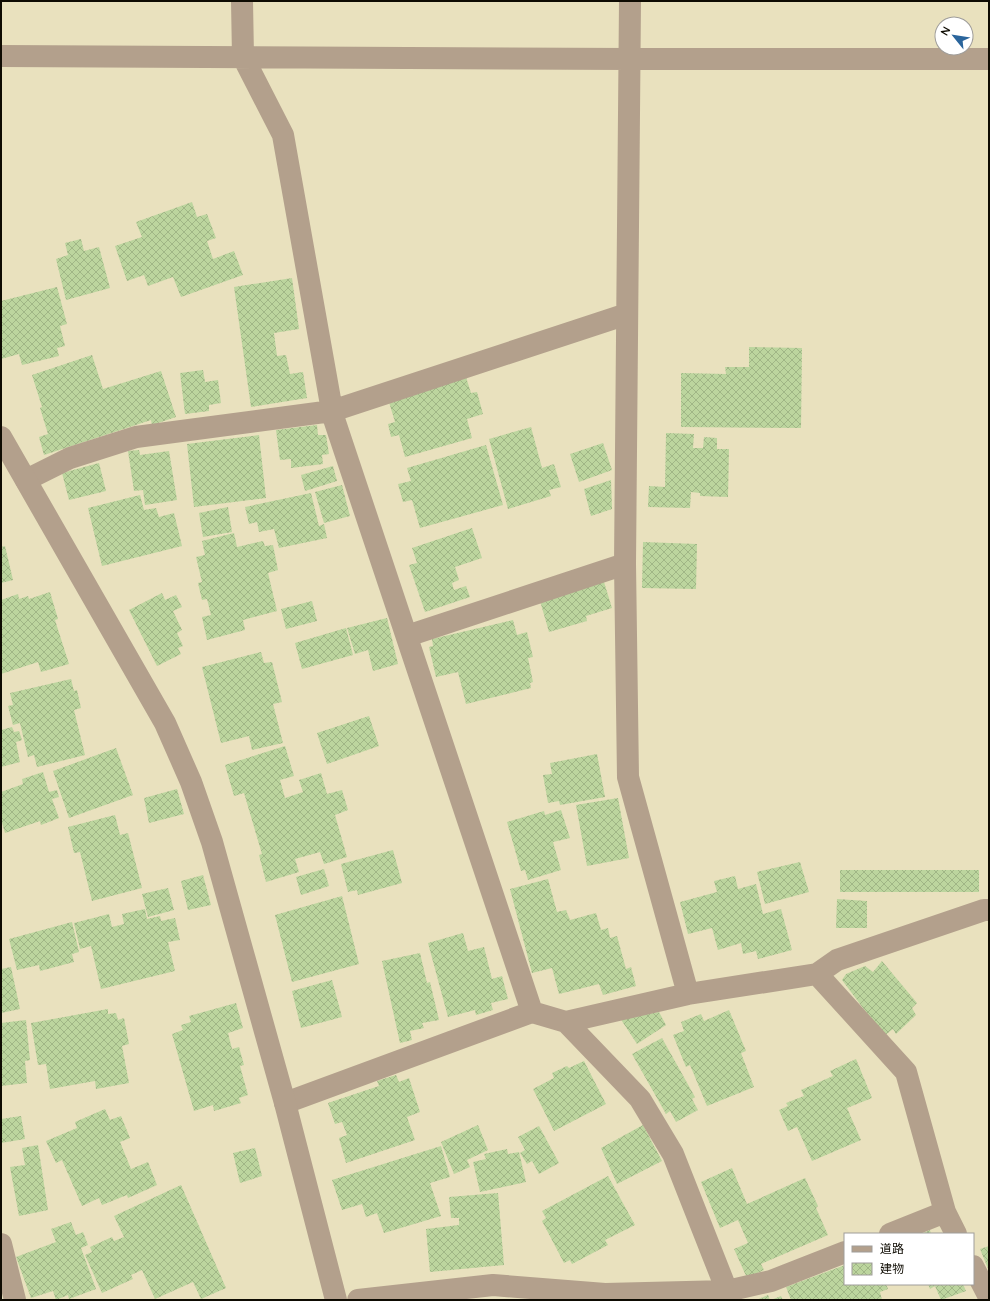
<svg xmlns="http://www.w3.org/2000/svg" width="990" height="1301" viewBox="0 0 990 1301" font-family="Quicksand,'Noto Sans JP',sans-serif">
<style>
.building{fill:url(#building-cross-hatch)}
.lines{fill:none;stroke-linecap:round;stroke-linejoin:round}
.minor{stroke:#b3a08c;stroke-width:22}
.tertiary{stroke:#b3a08c;stroke-width:22}
</style>
<defs>
<pattern id="building-cross-hatch" width="8" height="8" patternUnits="userSpaceOnUse"><rect width="8" height="8" fill="#bcd59e"/><path d="M0 0l8 8M0 8l8-8" fill="none" stroke="#a0b686"/></pattern>
</defs>
<rect width="100%" height="100%" fill="#e9e1be"/>
<!-- building -->
<path class="building" d="M 192,202 L 197,217 L 207,214 L 216,238 L 207,241 L 213,259 L 234,251 L 243,275 L 181,297 L 173,277 L 148,286 L 144,275 L 127,281 L 115,246 L 142,237 L 136,222 Z
M 81,239 L 84,251 L 99,247 L 110,288 L 66,300 L 56,259 L 68,255 L 65,243 Z
M 292,278 L 299,329 L 274,333 L 277,356 L 286,355 L 290,374 L 303,372 L 307,398 L 251,407 L 234,287 Z
M 57,287 L 67,324 L 60,326 L 65,346 L 57,348 L 59,356 L 22,365 L 19,354 L 1,359 L 1,301 Z
M 749,347 L 802,348 L 801,428 L 681,427 L 681,373 L 726,374 L 725,367 L 749,367 Z
M 92,355 L 103,389 L 161,371 L 176,417 L 152,425 L 151,420 L 44,455 L 39,437 L 48,434 L 40,408 L 42,407 L 32,375 Z
M 203,370 L 205,382 L 218,380 L 221,403 L 209,405 L 209,411 L 185,414 L 180,373 Z
M 466,377 L 471,393 L 477,392 L 483,414 L 467,419 L 472,438 L 405,457 L 399,435 L 391,437 L 388,424 L 395,422 L 388,399 Z
M 317,425 L 318,435 L 326,435 L 329,454 L 322,455 L 323,464 L 291,468 L 291,459 L 280,460 L 276,430 Z
M 531,427 L 542,468 L 554,464 L 561,487 L 549,490 L 551,496 L 508,509 L 489,439 Z
M 666,433 L 694,434 L 693,448 L 703,448 L 704,437 L 717,438 L 717,449 L 729,449 L 728,497 L 700,496 L 700,493 L 691,492 L 690,508 L 648,507 L 649,486 L 665,487 Z
M 259,435 L 266,498 L 194,507 L 187,444 Z
M 603,443 L 612,470 L 579,482 L 570,454 Z
M 486,445 L 503,505 L 420,528 L 412,500 L 403,502 L 398,484 L 411,481 L 407,468 Z
M 139,450 L 140,455 L 169,451 L 177,500 L 145,505 L 143,490 L 134,491 L 128,451 Z
M 99,463 L 106,491 L 69,500 L 62,473 Z
M 333,466 L 337,481 L 305,491 L 301,475 Z
M 611,480 L 612,509 L 591,516 L 584,489 Z
M 342,485 L 350,516 L 324,523 L 315,492 Z
M 311,493 L 319,526 L 324,524 L 327,538 L 279,548 L 274,529 L 259,532 L 257,522 L 249,524 L 245,507 Z
M 140,495 L 144,510 L 156,508 L 159,517 L 174,513 L 182,546 L 102,566 L 88,508 Z
M 228,507 L 232,532 L 203,537 L 199,513 Z
M 472,528 L 482,558 L 455,567 L 459,580 L 452,583 L 454,590 L 466,586 L 470,597 L 425,612 L 409,565 L 417,563 L 412,548 Z
M 234,533 L 237,547 L 263,541 L 265,546 L 273,545 L 278,570 L 268,573 L 277,611 L 243,620 L 245,630 L 207,640 L 202,617 L 211,615 L 207,599 L 202,600 L 198,583 L 202,582 L 196,557 L 205,555 L 202,541 Z
M 643,542 L 697,544 L 696,589 L 642,588 Z
M 5,546 L 13,580 L 1,583 L 1,547 Z
M 604,582 L 612,608 L 586,616 L 587,621 L 549,632 L 540,601 Z
M 50,592 L 58,619 L 55,620 L 69,664 L 41,672 L 38,662 L 1,674 L 1,600 L 18,594 L 19,599 L 28,596 L 29,599 Z
M 162,593 L 165,600 L 176,595 L 182,607 L 173,611 L 182,630 L 177,633 L 183,646 L 178,648 L 181,654 L 157,666 L 129,610 Z
M 312,601 L 317,621 L 286,629 L 281,609 Z
M 387,618 L 398,664 L 373,671 L 368,650 L 355,654 L 347,628 Z
M 513,620 L 517,635 L 527,632 L 533,657 L 528,658 L 533,682 L 530,683 L 531,688 L 466,704 L 458,672 L 436,677 L 429,647 L 433,646 L 432,639 Z
M 346,628 L 353,655 L 302,669 L 295,643 Z
M 261,652 L 264,663 L 272,662 L 282,702 L 273,704 L 283,743 L 252,750 L 249,736 L 221,743 L 202,667 Z
M 71,679 L 74,691 L 77,690 L 81,708 L 74,710 L 85,755 L 37,767 L 34,755 L 28,757 L 20,723 L 13,725 L 8,706 L 13,705 L 10,693 Z
M 369,716 L 379,746 L 327,764 L 317,733 Z
M 12,727 L 14,732 L 19,731 L 22,740 L 16,742 L 20,762 L 1,767 L 1,730 Z
M 285,746 L 294,776 L 280,780 L 285,798 L 303,792 L 299,780 L 321,773 L 327,794 L 342,790 L 348,810 L 335,815 L 347,857 L 324,864 L 320,852 L 295,859 L 299,872 L 266,882 L 259,855 L 262,854 L 244,793 L 234,796 L 225,765 Z
M 116,748 L 133,795 L 69,818 L 53,771 Z
M 597,754 L 605,797 L 560,805 L 559,801 L 548,803 L 543,775 L 552,774 L 550,763 Z
M 43,772 L 49,792 L 57,790 L 59,797 L 52,799 L 59,818 L 41,825 L 40,821 L 5,833 L 1,819 L 1,792 L 23,784 L 22,779 Z
M 177,789 L 184,814 L 149,823 L 144,798 Z
M 618,798 L 629,858 L 587,866 L 576,805 Z
M 561,810 L 570,838 L 553,842 L 561,870 L 528,880 L 525,870 L 521,871 L 507,822 L 544,811 L 545,815 Z
M 115,815 L 120,835 L 128,833 L 142,888 L 92,901 L 80,852 L 74,853 L 68,827 Z
M 393,850 L 402,883 L 358,895 L 357,890 L 348,892 L 341,864 Z
M 800,862 L 809,892 L 765,904 L 757,872 Z
M 324,869 L 329,886 L 301,895 L 296,877 Z
M 840,870 L 979,870 L 979,892 L 840,892 Z
M 203,875 L 211,905 L 188,910 L 181,881 Z
M 735,876 L 738,889 L 756,884 L 763,914 L 781,909 L 792,950 L 758,959 L 756,951 L 743,954 L 741,943 L 718,950 L 712,928 L 688,934 L 680,902 L 717,892 L 714,881 Z
M 548,879 L 557,912 L 566,910 L 570,920 L 596,913 L 601,930 L 608,928 L 610,938 L 617,936 L 626,969 L 631,967 L 636,986 L 603,995 L 599,984 L 559,994 L 552,968 L 532,973 L 510,889 Z
M 168,888 L 174,910 L 148,917 L 142,894 Z
M 342,896 L 359,964 L 292,982 L 275,915 Z
M 837,899 L 867,901 L 867,928 L 836,928 Z
M 145,909 L 147,919 L 160,916 L 161,921 L 175,918 L 180,940 L 168,942 L 175,971 L 101,989 L 91,946 L 80,949 L 74,923 L 109,914 L 112,927 L 124,924 L 122,914 Z
M 72,922 L 79,952 L 72,954 L 74,962 L 40,971 L 39,965 L 17,970 L 9,939 Z
M 463,933 L 468,951 L 484,947 L 492,979 L 502,976 L 508,999 L 491,1003 L 493,1010 L 476,1015 L 475,1010 L 448,1017 L 428,943 Z
M 420,953 L 427,983 L 430,982 L 439,1020 L 422,1023 L 424,1028 L 410,1031 L 412,1040 L 400,1043 L 382,961 Z
M 882,961 L 917,1003 L 912,1008 L 916,1015 L 896,1034 L 893,1029 L 884,1036 L 842,980 L 846,974 L 865,966 L 873,972 Z
M 11,967 L 20,1009 L 1,1013 L 1,969 Z
M 332,980 L 342,1017 L 301,1028 L 292,991 Z
M 236,1003 L 243,1028 L 228,1033 L 232,1049 L 239,1047 L 244,1065 L 240,1066 L 248,1095 L 239,1098 L 241,1103 L 214,1111 L 213,1105 L 194,1111 L 172,1034 L 183,1030 L 181,1025 L 191,1022 L 189,1016 Z
M 108,1009 L 108,1014 L 116,1013 L 118,1020 L 124,1018 L 129,1044 L 122,1046 L 129,1083 L 96,1089 L 95,1081 L 50,1089 L 46,1064 L 38,1065 L 31,1023 Z
M 729,1010 L 746,1051 L 741,1053 L 754,1087 L 707,1106 L 690,1065 L 686,1067 L 673,1035 L 684,1031 L 681,1022 L 701,1014 L 704,1021 Z
M 659,1012 L 666,1025 L 637,1044 L 620,1018 Z
M 26,1020 L 30,1060 L 25,1061 L 27,1083 L 1,1086 L 1,1023 Z
M 662,1038 L 695,1097 L 692,1099 L 698,1110 L 676,1122 L 670,1111 L 666,1114 L 632,1054 Z
M 856,1059 L 872,1098 L 847,1108 L 861,1140 L 812,1161 L 797,1127 L 788,1131 L 779,1110 L 788,1106 L 786,1103 L 804,1096 L 801,1090 L 833,1076 L 830,1071 Z
M 584,1061 L 606,1104 L 554,1131 L 533,1089 L 554,1078 L 552,1073 L 567,1066 L 569,1068 Z
M 396,1075 L 399,1082 L 409,1078 L 420,1112 L 407,1117 L 415,1140 L 346,1163 L 339,1138 L 347,1135 L 342,1122 L 335,1124 L 328,1103 L 379,1086 L 377,1081 Z
M 105,1109 L 110,1120 L 121,1116 L 130,1138 L 120,1142 L 131,1169 L 148,1162 L 157,1185 L 128,1198 L 127,1195 L 102,1205 L 99,1198 L 82,1206 L 62,1160 L 56,1163 L 46,1141 L 77,1128 L 75,1122 Z
M 21,1116 L 25,1139 L 1,1143 L 1,1119 Z
M 478,1125 L 488,1150 L 467,1160 L 470,1167 L 454,1174 L 441,1142 Z
M 643,1125 L 662,1161 L 617,1184 L 601,1148 Z
M 539,1126 L 559,1163 L 539,1174 L 532,1161 L 527,1164 L 520,1153 L 525,1150 L 518,1137 Z
M 38,1145 L 48,1210 L 19,1216 L 10,1167 L 25,1165 L 22,1148 Z
M 441,1146 L 450,1177 L 430,1183 L 441,1216 L 384,1233 L 377,1213 L 366,1217 L 362,1204 L 342,1210 L 332,1180 Z
M 255,1148 L 262,1176 L 240,1183 L 233,1153 Z
M 507,1149 L 508,1154 L 519,1152 L 526,1182 L 480,1192 L 473,1162 L 486,1159 L 484,1154 Z
M 732,1168 L 747,1204 L 805,1178 L 818,1206 L 816,1208 L 828,1235 L 761,1264 L 764,1270 L 747,1278 L 734,1249 L 748,1243 L 738,1220 L 720,1228 L 701,1182 Z
M 608,1176 L 635,1225 L 605,1240 L 608,1245 L 572,1264 L 570,1260 L 564,1263 L 542,1221 L 546,1218 L 542,1211 Z
M 181,1185 L 226,1288 L 201,1299 L 193,1282 L 155,1299 L 142,1270 L 131,1275 L 133,1279 L 102,1293 L 85,1255 L 92,1252 L 90,1247 L 112,1237 L 114,1241 L 124,1237 L 114,1216 Z
M 498,1193 L 504,1265 L 430,1272 L 426,1229 L 459,1225 L 459,1218 L 451,1218 L 449,1197 Z
M 71,1222 L 76,1235 L 83,1232 L 88,1245 L 81,1248 L 96,1289 L 69,1299 L 68,1295 L 56,1300 L 53,1291 L 31,1298 L 16,1257 L 56,1242 L 51,1229 Z
M 930,1230 L 931,1234 L 921,1234 Z
M 989,1246 L 989,1271 L 980,1249 Z
M 845,1265 L 845,1284 L 886,1284 L 888,1289 L 880,1292 L 882,1300 L 791,1300 L 786,1287 Z
M 928,1284 L 963,1284 L 966,1291 L 941,1300 L 935,1286 L 930,1289 Z
M 768,1295 L 770,1300 L 756,1300 Z
M 781,1296 L 783,1300 L 771,1300 Z"/>
<g class="lines">
<!-- minor -->
<path class="minor" d="M 242,1 L 243,57 L 283,135 L 333,416 L 532,1012
M 630,1 L 625,564 L 628,777 L 688,994
M 1,56 L 630,59 L 989,59
M 26,480 L 70,458 L 136,437 L 332,411 L 627,314
M 407,636 L 625,564
M 817,974 L 906,1072 L 945,1212 L 956,1234
M 566,1022 L 688,994 L 817,974 L 837,960 L 984,910 L 989,910
M 285,1103 L 532,1012 L 566,1022 L 640,1099 L 673,1154 L 727,1291
M 890,1234 L 945,1212
M 1,1244 L 15,1300
M 973,1266 L 989,1297
M 358,1300 L 493,1285 L 605,1294 L 727,1291 L 771,1281 L 845,1252"/>
<!-- tertiary -->
<path class="tertiary" d="M 1,437 L 165,723 L 191,782 L 212,842 L 285,1103 L 336,1300"/>
</g>
<!-- border -->
<rect width="990" height="1301" fill="none" stroke="#0e0b02" stroke-width="4"/>
<!-- legend -->
<rect x="844" y="1233" width="130" height="52" fill="#ffffff" stroke="#9f9d9a"/>
<rect x="852" y="1246" width="20" height="6" fill="#b3a08c" stroke="#9f9d9a"/>
<text x="880" y="1253" font-size="12" fill="#0e0b02">道路</text>
<rect x="852" y="1263" width="20" height="12" fill="url(#building-cross-hatch)" stroke="#9f9d9a"/>
<text x="880" y="1273" font-size="12" fill="#0e0b02">建物</text>
<!-- north arrow -->
<g transform="translate(954 36) rotate(300)"><circle r="19" fill="#ffffff" stroke="#9f9d9a"/>
<path d="M0-3L7 15L0 10L-7 15Z" fill="#2a659c"/>
<text y="-6" font-size="11" font-weight="bold" text-anchor="middle" fill="#0e0b02">N</text>
</g>
</svg>
